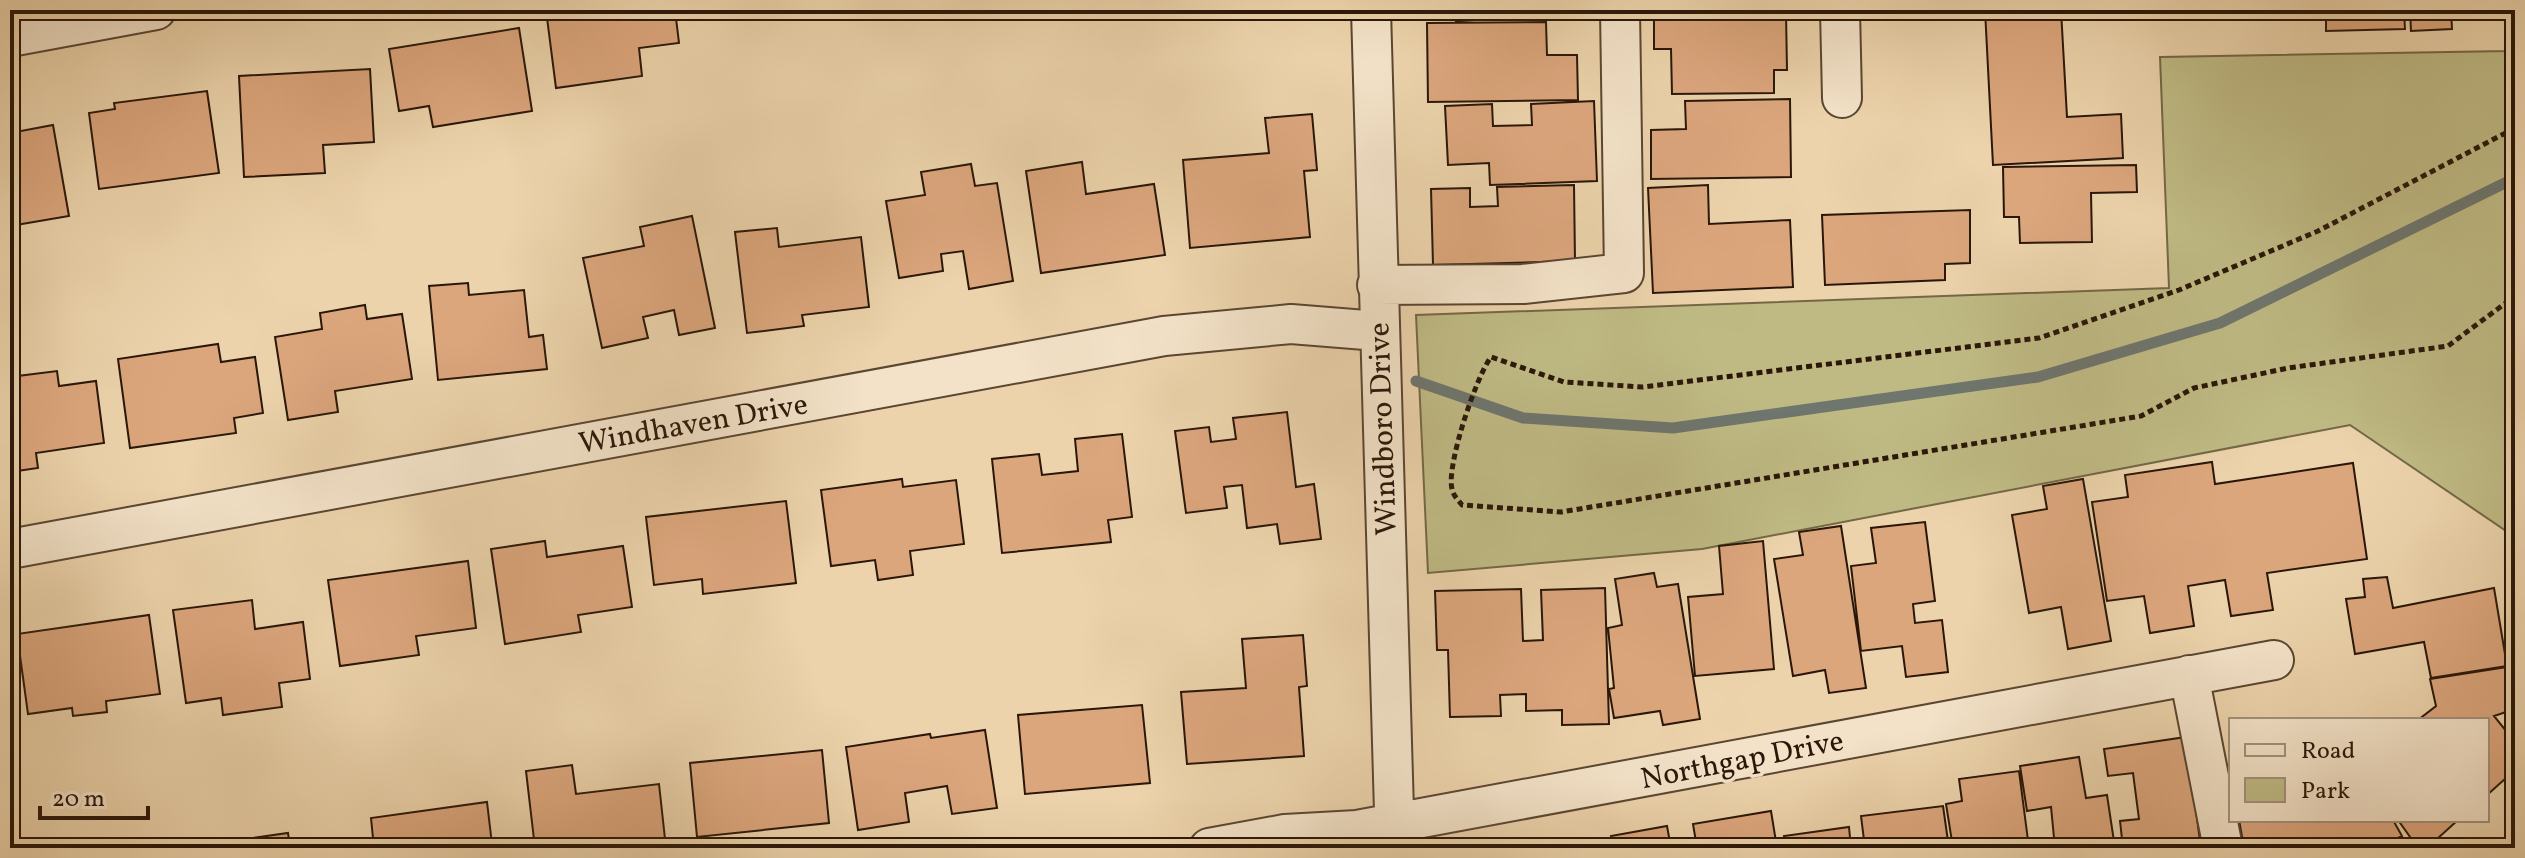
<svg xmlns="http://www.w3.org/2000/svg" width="2525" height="858" viewBox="0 0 2525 858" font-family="Vollkorn,serif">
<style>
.green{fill:#bfba84;stroke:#746846;stroke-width:2}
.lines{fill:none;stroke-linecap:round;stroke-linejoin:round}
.stream{stroke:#6e766e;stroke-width:11}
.building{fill:#dca67d;stroke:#2a1709;stroke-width:2}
.minor-casing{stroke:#5a4632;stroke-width:42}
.path{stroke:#2a1709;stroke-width:5;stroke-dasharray:6 4;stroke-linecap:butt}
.minor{stroke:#f3e2c8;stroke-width:38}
.labels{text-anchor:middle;stroke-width:7;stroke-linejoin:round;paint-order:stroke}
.street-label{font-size:30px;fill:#2a1709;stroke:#f3e2c8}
</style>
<rect width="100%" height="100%" fill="#ecd3ab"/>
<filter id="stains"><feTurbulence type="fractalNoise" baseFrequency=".0025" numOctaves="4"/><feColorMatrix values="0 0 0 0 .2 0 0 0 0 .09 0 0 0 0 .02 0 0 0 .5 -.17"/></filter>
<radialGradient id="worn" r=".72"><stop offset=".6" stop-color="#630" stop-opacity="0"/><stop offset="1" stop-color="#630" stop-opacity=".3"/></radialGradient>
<!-- green -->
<path class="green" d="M 2515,46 L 2515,537 L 2350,425 L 1702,549 L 1428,573 L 1416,315 L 2169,288 L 2160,57 L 2507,51 Z"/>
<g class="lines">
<!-- stream -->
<path class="stream" d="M 1416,381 L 1523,418 L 1673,428 L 2038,377 L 2220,323 L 2515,178"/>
</g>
<!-- building -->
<path class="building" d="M 546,10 L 675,10 L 679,43 L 639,48 L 642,76 L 556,88 Z
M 1455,10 L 1574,10 L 1575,15 L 1456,21 Z
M 1663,10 L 1759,10 L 1663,15 Z
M 1985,10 L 2061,10 L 2067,117 L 2121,114 L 2123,158 L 1993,165 Z
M 2326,10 L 2404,10 L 2405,29 L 2326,31 Z
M 2410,10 L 2451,10 L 2452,29 L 2411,31 Z
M 1786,13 L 1787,70 L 1774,70 L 1774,93 L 1672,94 L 1671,49 L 1654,49 L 1654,15 Z
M 1546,22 L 1547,55 L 1577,55 L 1578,100 L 1428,102 L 1427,23 Z
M 519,28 L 532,111 L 433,127 L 429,106 L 399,111 L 389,49 Z
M 370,69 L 374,142 L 323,145 L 325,173 L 244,177 L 239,76 Z
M 207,91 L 219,173 L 99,189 L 89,113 L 115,109 L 114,103 Z
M 1790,99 L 1791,177 L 1651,179 L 1651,130 L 1686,129 L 1685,101 Z
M 1594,101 L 1597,181 L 1490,185 L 1489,163 L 1448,165 L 1445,106 L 1492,104 L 1493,126 L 1532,125 L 1531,104 Z
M 1312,114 L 1317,170 L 1304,171 L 1310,237 L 1190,248 L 1183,160 L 1269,153 L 1265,118 Z
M 53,125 L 69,216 L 10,226 L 10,133 Z
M 1082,162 L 1086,194 L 1154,184 L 1165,255 L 1041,273 L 1026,171 Z
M 971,164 L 975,186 L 997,183 L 1013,281 L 969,289 L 963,251 L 941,254 L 943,271 L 899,278 L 886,201 L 925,195 L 921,172 Z
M 2136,165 L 2137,192 L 2091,193 L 2092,242 L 2020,243 L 2019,217 L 2004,217 L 2003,167 Z
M 1574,185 L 1575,261 L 1433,265 L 1431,189 L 1470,188 L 1470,207 L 1498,206 L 1497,187 Z
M 1708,185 L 1709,224 L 1790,220 L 1793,287 L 1653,293 L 1648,188 Z
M 1970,210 L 1970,263 L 1945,264 L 1945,280 L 1825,285 L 1822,215 Z
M 692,216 L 715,328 L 679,335 L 674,310 L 643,317 L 648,338 L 602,348 L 583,258 L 644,246 L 640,227 Z
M 777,228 L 779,247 L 861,237 L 869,307 L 802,315 L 804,326 L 747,333 L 735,232 Z
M 468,283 L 469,295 L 524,290 L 529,337 L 543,335 L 547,369 L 438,380 L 429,286 Z
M 365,305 L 367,319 L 402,314 L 412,379 L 335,391 L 338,412 L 288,420 L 275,337 L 322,329 L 320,313 Z
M 218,344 L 221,362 L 255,357 L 263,413 L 234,418 L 236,433 L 130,448 L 118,359 Z
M 57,371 L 59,386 L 96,381 L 104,443 L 36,453 L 38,468 L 10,472 L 10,377 Z
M 1287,412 L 1296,487 L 1314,484 L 1321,539 L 1280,544 L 1277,524 L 1247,528 L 1242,485 L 1224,487 L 1227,508 L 1186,513 L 1175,431 L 1209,427 L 1211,442 L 1236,439 L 1233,418 Z
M 1122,434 L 1132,517 L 1108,520 L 1111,542 L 1002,553 L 992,459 L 1039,454 L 1042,475 L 1078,471 L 1075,439 Z
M 2212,462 L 2215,484 L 2353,463 L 2367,559 L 2267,573 L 2273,610 L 2231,616 L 2225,580 L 2188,586 L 2194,626 L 2150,633 L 2144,596 L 2107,601 L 2092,502 L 2128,497 L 2125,475 Z
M 902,479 L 903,487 L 956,480 L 964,544 L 910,551 L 913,575 L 878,580 L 875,560 L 831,566 L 821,490 Z
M 2083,479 L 2111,641 L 2068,649 L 2061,607 L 2029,613 L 2012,515 L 2047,509 L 2043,486 Z
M 786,501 L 796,583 L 703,594 L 702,579 L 654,585 L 646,517 Z
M 1925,522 L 1935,601 L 1913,604 L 1915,623 L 1942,620 L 1948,672 L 1906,677 L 1902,646 L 1861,651 L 1851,566 L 1876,563 L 1871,528 Z
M 1841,526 L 1866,688 L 1829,693 L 1825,670 L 1793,676 L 1774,559 L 1803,555 L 1799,532 Z
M 545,541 L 547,557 L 623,546 L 632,607 L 578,615 L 581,632 L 505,644 L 491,549 Z
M 1763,541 L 1774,669 L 1695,676 L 1688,597 L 1723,594 L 1719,546 Z
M 468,561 L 476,628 L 416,636 L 419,655 L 340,666 L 328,580 Z
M 1654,573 L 1657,587 L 1678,584 L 1700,719 L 1663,725 L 1660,711 L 1614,718 L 1609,689 L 1614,688 L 1608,628 L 1622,625 L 1615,579 Z
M 2387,577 L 2393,608 L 2494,588 L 2507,666 L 2431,678 L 2424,642 L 2355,654 L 2346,599 L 2365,597 L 2363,579 Z
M 1605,588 L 1609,724 L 1562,725 L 1562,710 L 1526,711 L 1526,694 L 1500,695 L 1501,716 L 1450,717 L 1448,650 L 1437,650 L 1435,591 L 1521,589 L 1523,641 L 1543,640 L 1541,590 Z
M 252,600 L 255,629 L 303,622 L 310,679 L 279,683 L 282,707 L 223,715 L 221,698 L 186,703 L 173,610 Z
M 149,615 L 160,694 L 106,701 L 107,712 L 73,716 L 72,708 L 28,714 L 17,634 Z
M 1303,635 L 1307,686 L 1299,687 L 1304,756 L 1187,764 L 1181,692 L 1246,688 L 1242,639 Z
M 2507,667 L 2515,682 L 2515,709 L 2494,716 L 2515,742 L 2515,770 L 2487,795 L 2487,720 L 2418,720 L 2436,706 L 2430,679 Z
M 1142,705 L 1150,783 L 1025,794 L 1018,715 Z
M 985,730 L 997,808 L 952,814 L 947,786 L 905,793 L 909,822 L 858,830 L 846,747 L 930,734 L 931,738 Z
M 2186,737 L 2201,848 L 2123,848 L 2120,821 L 2139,819 L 2133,773 L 2108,776 L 2104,749 Z
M 822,750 L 829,823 L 697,837 L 690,763 Z
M 2079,757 L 2086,798 L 2107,795 L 2115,848 L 2055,848 L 2051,807 L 2027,811 L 2020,766 Z
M 572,765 L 576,794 L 659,784 L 666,848 L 535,848 L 526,771 Z
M 2019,771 L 2029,848 L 1953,848 L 1946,804 L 1962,801 L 1959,779 Z
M 487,802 L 492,844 L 507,842 L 507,848 L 374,848 L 371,818 Z
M 1943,806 L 1949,848 L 1865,848 L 1861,816 Z
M 1771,811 L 1777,848 L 1697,848 L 1693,824 Z
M 2239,820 L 2393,820 L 2402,836 L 2379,848 L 2331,848 L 2325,841 L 2303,844 L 2304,848 L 2244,848 Z
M 2398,820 L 2458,820 L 2427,848 L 2418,848 Z
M 1667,826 L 1671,848 L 1614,848 L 1611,836 Z
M 1849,827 L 1851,848 L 1786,848 L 1784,836 Z
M 288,833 L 290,847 L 349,839 L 350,848 L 218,848 L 217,843 Z
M 1609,839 L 1610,848 L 1555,848 Z"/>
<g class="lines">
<defs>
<path id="minor" d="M 1371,10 L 1395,847
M 1840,10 L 1842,98
M 10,37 L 156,10
M 1377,285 L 1523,284 L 1624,273 L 1620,10
M 10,549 L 1164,336 L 1291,324 L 1378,331
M 2189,675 L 2223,848
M 1209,848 L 1285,834 L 1357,830 L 2274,660"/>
</defs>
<!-- minor casing -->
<use href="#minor" class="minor-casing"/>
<!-- path -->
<path class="path" d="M 2515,128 L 2318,231 L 2179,290 L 2039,338 L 1643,387 L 1564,382 L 1491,357 C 1476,377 1446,466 1452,489 C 1453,495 1458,500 1462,505 L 1561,512 L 2141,416 L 2194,388 L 2288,368 L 2448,346 L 2515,296"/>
<!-- minor -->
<use href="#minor" class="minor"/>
</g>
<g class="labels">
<!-- street labels -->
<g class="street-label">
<text transform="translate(693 423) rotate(-10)" y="10">Windhaven Drive</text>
<text transform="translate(1382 429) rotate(-92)" y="10">Windboro Drive</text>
<text transform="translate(1742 759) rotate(-11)" y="10">Northgap Drive</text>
</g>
</g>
<!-- margin -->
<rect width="2525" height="858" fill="none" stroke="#ecd3ab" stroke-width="40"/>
<rect x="12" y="12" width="2501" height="834" fill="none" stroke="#2a1709" stroke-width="4"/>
<rect x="20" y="20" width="2485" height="818" fill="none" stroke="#2a1709" stroke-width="2"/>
<!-- legend -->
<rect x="2229" y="718" width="260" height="104" fill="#f3e2c8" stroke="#a3917c" stroke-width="2"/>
<rect x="2245" y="744" width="40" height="12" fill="#f3e2c8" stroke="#a3917c" stroke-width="2"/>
<text x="2301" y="758" font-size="24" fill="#2a1709">Road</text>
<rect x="2245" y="778" width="40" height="24" fill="#bfba84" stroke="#a3917c" stroke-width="2"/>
<text x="2301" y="798" font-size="24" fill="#2a1709">Park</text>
<!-- scale -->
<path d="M40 806v12h108v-12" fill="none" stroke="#2a1709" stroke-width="4"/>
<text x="52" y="806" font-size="24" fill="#2a1709" stroke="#f3e2c8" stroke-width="6" paint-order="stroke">20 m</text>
<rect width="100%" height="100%" filter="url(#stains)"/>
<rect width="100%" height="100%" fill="url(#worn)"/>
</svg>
